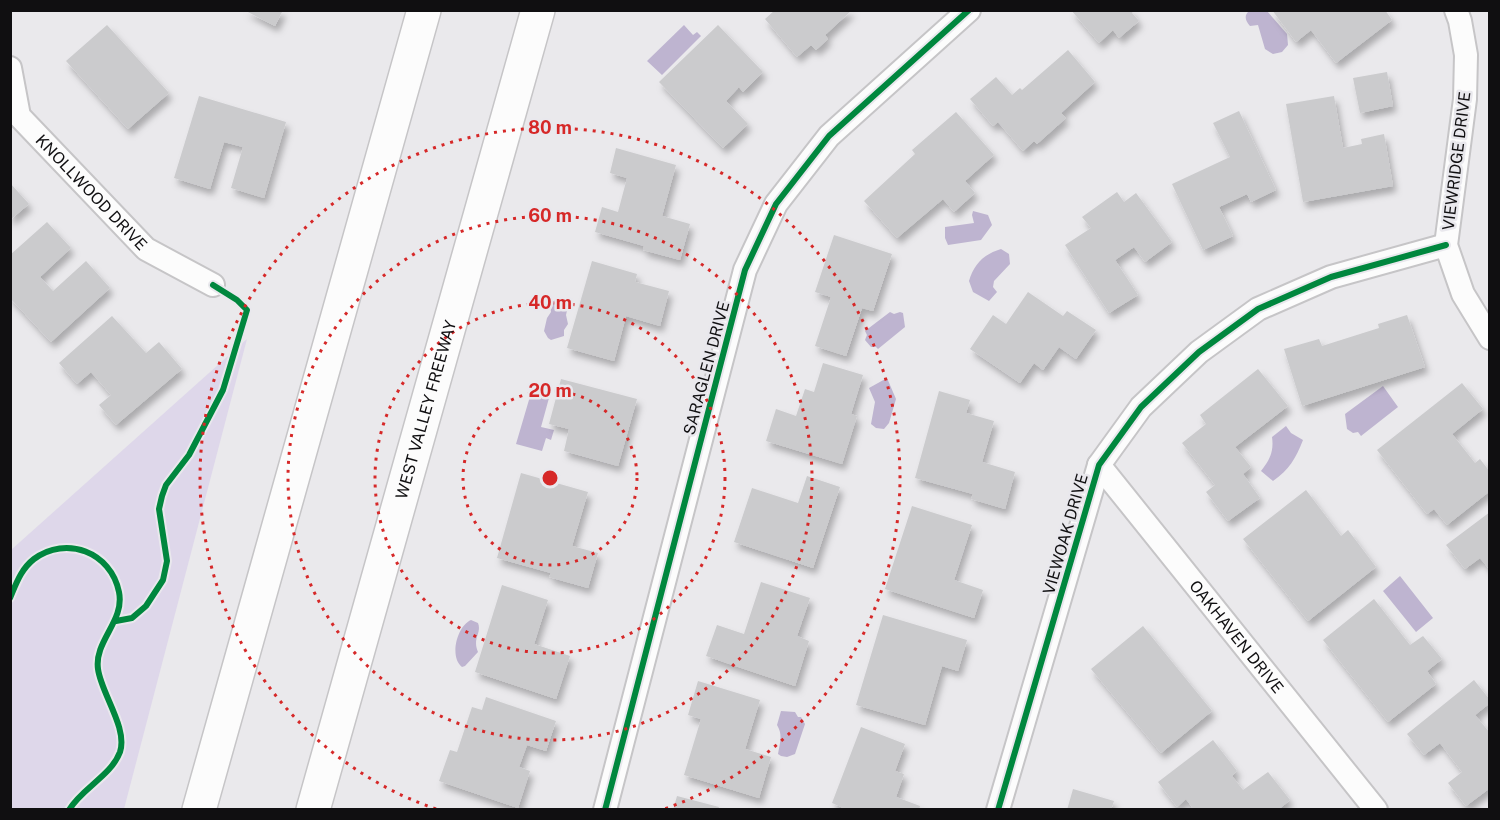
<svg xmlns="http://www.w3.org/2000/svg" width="1500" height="820" viewBox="0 0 1500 820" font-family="'Public Sans',sans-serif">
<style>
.green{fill:#ded7ea}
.water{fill:#beb4d0}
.building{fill:#cbcbcd;filter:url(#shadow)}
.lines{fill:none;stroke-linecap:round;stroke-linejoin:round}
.street-casing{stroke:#c6c5c7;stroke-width:26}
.highway-casing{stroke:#c6c5c7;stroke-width:36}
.street{stroke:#fcfcfc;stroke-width:22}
.highway{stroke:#fcfcfc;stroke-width:33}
.cycleway-casing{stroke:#e9e8ed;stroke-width:10}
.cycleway{stroke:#00873e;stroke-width:6}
.ring{fill:none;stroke:#d62828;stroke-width:3;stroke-dasharray:3 6}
.labels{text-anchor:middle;stroke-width:5;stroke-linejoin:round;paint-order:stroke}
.street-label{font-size:16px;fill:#100f11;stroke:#e9e8ed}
.centre{fill:#d62828;stroke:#e9e8ed;stroke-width:3}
.ring-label{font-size:18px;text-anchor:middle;font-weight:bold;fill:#d62828;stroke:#e9e8ed;stroke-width:5;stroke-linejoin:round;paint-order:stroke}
</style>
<defs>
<filter id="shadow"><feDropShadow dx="3.5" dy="6" stdDeviation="3" flood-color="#0004"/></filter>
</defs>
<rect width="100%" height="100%" fill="#eae9ec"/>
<!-- green -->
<path class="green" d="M 247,339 L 124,809 L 11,809 L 11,550 Z"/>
<!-- water -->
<path class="water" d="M 1249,11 L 1267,11 L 1287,34 L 1288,45 L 1282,52 L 1273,54 L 1265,49 L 1258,25 L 1250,26 C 1245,21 1244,15 1249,11 Z
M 684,25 L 693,35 L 697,32 L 701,36 L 662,75 L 647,61 Z
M 973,211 L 988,215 L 992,225 L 981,240 L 948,245 L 945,238 L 945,227 L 974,223 L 972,215 Z
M 1001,249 L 1009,254 L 1010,264 L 994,281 L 993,287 L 997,292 L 989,301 L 973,292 L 969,281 C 974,264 984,254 1001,249 Z
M 556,299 L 564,300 L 568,306 L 566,315 L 568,324 L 564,330 L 564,336 L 551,340 L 548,338 L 544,331 L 547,318 L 551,312 L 550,304 Z
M 890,312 L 894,314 L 900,312 L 903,313 L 905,327 L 878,349 L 876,347 L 871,347 L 865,340 L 867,335 L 865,331 Z
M 887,378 L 896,399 L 889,423 L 884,429 L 876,428 L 871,424 L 875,402 L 869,388 Z
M 1383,386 L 1398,407 L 1361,436 L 1358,432 L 1353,433 L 1347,429 L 1345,414 Z
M 531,393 L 549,398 L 541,427 L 554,430 L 551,440 L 546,438 L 542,451 L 516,444 Z
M 1286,426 L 1291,433 L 1303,440 C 1296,458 1289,470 1273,481 L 1261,471 C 1270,460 1274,451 1272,437 Z
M 1400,576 L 1433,618 L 1416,632 L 1383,591 Z
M 471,620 L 478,623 C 482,633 472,638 478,652 L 465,666 L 462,667 C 449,657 457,626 471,620 Z
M 781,711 L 795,712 L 798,717 L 801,717 L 805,724 L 795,754 L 787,757 L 781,756 L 778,754 C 780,742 783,735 777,725 Z"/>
<!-- building -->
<path class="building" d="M 244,10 L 283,10 L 275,26 Z
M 775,10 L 852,10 L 825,35 L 828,39 L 816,50 L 811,45 L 797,57 L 765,19 Z
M 1071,10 L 1134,10 L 1132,13 L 1139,21 L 1119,38 L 1113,30 L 1099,43 Z
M 1272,10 L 1385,10 L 1392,20 L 1336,63 L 1311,30 L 1296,42 Z
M 107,25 L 169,93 L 128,129 L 66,61 Z
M 718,25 L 763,72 L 743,92 L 739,87 L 726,101 L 748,124 L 723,148 L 659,82 Z
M 1068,50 L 1095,82 L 1061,113 L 1066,118 L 1037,144 L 1034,141 L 1023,151 L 998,122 L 993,126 L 970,99 L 996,77 L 1012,95 L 1020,88 L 1022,90 Z
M 1387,72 L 1393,106 L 1360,113 L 1353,78 Z
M 199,96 L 286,122 L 264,198 L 231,188 L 243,147 L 224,142 L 210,189 L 174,178 Z
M 1334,96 L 1343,148 L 1362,144 L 1361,139 L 1384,134 L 1393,186 L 1303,202 L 1286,104 Z
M 1239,111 L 1276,190 L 1251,202 L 1247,194 L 1219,207 L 1233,236 L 1203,250 L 1172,184 L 1230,157 L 1213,123 Z
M 956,112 L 994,155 L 965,181 L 975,193 L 954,212 L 943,199 L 897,238 L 864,201 L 915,154 L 912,150 Z
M 616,148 L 676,165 L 662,216 L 690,224 L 680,260 L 643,250 L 644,246 L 595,232 L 602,207 L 618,212 L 627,178 L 610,173 Z
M 10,183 L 29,204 L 10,220 Z
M 1117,192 L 1124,202 L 1136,193 L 1172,242 L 1145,262 L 1134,247 L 1115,260 L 1138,295 L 1109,313 L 1065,245 L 1091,228 L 1082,217 Z
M 47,222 L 71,248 L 40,277 L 53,291 L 86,261 L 110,288 L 51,342 L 10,298 L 10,255 Z
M 834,235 L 892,254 L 873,311 L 862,308 L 846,356 L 815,346 L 831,297 L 815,292 Z
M 592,261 L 637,274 L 635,282 L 669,291 L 660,326 L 626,316 L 614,361 L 567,348 Z
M 1028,292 L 1063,316 L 1067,311 L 1096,330 L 1076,359 L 1059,347 L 1043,370 L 1034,363 L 1020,383 L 970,349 L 993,315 L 1006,324 Z
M 1407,315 L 1425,367 L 1302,406 L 1284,349 L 1319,339 L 1322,346 L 1379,328 L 1378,324 Z
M 112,316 L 146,353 L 159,342 L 182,369 L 116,425 L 99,405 L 111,395 L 91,372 L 77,384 L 59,363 Z
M 823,363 L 863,375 L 851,414 L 857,416 L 842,464 L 766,441 L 776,409 L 796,416 L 805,389 L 814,392 Z
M 1258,369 L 1288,406 L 1235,447 L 1251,467 L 1243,474 L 1260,498 L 1228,521 L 1206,492 L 1215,485 L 1182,443 L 1206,424 L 1200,415 Z
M 561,379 L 637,399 L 618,466 L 564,451 L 569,429 L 549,424 Z
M 1462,383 L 1483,409 L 1452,434 L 1475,463 L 1480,459 L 1490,472 L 1490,491 L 1447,525 L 1434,509 L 1427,514 L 1377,450 Z
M 939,391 L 970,400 L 966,413 L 994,421 L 982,462 L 1015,472 L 1005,509 L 971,499 L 973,494 L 915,478 Z
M 521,473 L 588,492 L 572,546 L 598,553 L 588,588 L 549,577 L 551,573 L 497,558 Z
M 807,476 L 840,487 L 813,568 L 734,542 L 752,488 L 798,503 Z
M 1306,490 L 1341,536 L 1348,530 L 1376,567 L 1308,621 L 1243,539 Z
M 912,506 L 972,525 L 954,580 L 983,590 L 974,618 L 885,589 Z
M 1490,512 L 1490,570 L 1480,558 L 1465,569 L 1446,545 Z
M 761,582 L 810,598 L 797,636 L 809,641 L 795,686 L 706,656 L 717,625 L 744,634 Z
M 502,585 L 548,600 L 534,644 L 570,656 L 556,699 L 475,672 Z
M 1374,599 L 1410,645 L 1423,636 L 1442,659 L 1427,671 L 1436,684 L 1388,722 L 1323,640 Z
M 883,615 L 967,640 L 958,671 L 942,666 L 925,725 L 856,705 Z
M 1143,626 L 1212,711 L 1161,753 L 1091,669 Z
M 1474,680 L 1490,700 L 1490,703 L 1475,715 L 1490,733 L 1490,788 L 1466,806 L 1448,783 L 1462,772 L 1440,743 L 1424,755 L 1407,734 Z
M 698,681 L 760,700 L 745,749 L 771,757 L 759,798 L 684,775 L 701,719 L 688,715 Z
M 486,697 L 556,721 L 546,751 L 527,745 L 519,767 L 530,771 L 518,808 L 439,781 L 450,750 L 457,752 L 472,707 L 482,710 Z
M 861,727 L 905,744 L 895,771 L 904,774 L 896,797 L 920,806 L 919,810 L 848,810 L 832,803 Z
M 1213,740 L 1237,771 L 1232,776 L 1243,790 L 1268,772 L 1290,800 L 1278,810 L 1194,810 L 1186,799 L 1177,807 L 1158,782 Z
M 1073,789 L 1114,801 L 1111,810 L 1067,810 Z
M 677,796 L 719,807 L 718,810 L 673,810 Z"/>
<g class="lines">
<defs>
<g id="street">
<path d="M 1456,10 L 1460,21 L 1466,55 L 1465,99 L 1446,245 L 1463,294 L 1490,338"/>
<path id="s1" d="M 10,68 L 19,116 L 146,249 L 213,285"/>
<path id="s2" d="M 1099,465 L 1376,810"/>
<path d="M 605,810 L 745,270 L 776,204 L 829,136 L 969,10"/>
<path d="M 998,810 L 1099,465 L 1141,407 L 1199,352 L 1258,309 L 1331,277 L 1446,245"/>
</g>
<g id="highway">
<path d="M 199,810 L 424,10"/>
<path id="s3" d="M 313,810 L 538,10"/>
</g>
</defs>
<!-- street casing -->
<use href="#street" class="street-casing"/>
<!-- highway casing -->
<use href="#highway" class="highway-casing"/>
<!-- street -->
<use href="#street" class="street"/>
<!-- highway -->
<use href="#highway" class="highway"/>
<defs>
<path id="cycleway" d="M 10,598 C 16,584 21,569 34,559 C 66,535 111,552 119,592 C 125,621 94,641 98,669 C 101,693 128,728 120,752 C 111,776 82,788 69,810
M 116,621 L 132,618 L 146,606 L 163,580 L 167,561 L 159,509 L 162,496 L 166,485 L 189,455 L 223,390 L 247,310 L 237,300 L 213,285
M 605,810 L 745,270 L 776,204 L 829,136 L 969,10
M 998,810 L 1099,465 L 1141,407 L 1199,352 L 1258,309 L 1331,277 L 1446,245"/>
</defs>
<!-- cycleway casing -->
<use href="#cycleway" class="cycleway-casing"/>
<!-- cycleway -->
<use href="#cycleway" class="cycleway"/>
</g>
<!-- distance rings -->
<g class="ring">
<circle cx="550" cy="478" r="87"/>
<circle cx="550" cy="478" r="175"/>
<circle cx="550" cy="478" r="262"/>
<path d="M436 809A350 350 0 1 1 664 809"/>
</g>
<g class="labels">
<!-- street labels -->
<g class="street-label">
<text transform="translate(1456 161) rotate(-83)" y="6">VIEWRIDGE DRIVE</text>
<text dy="6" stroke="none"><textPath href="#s1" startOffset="154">KNOLLWOOD DRIVE</textPath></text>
<text transform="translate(706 368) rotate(-75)" y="6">SARAGLEN DRIVE</text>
<text dy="6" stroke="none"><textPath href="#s3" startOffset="416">WEST VALLEY FREEWAY</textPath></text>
<text transform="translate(1065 534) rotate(-74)" y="6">VIEWOAK DRIVE</text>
<text dy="6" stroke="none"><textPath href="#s2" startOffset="220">OAKHAVEN DRIVE</textPath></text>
</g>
</g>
<circle cx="550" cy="478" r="9" class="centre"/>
<g class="ring-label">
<text x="550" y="134">80 m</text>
<text x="550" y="222">60 m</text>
<text x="550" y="309">40 m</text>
<text x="550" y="397">20 m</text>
</g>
<!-- border -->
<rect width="1500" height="820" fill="none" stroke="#100f11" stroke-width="24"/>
</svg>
